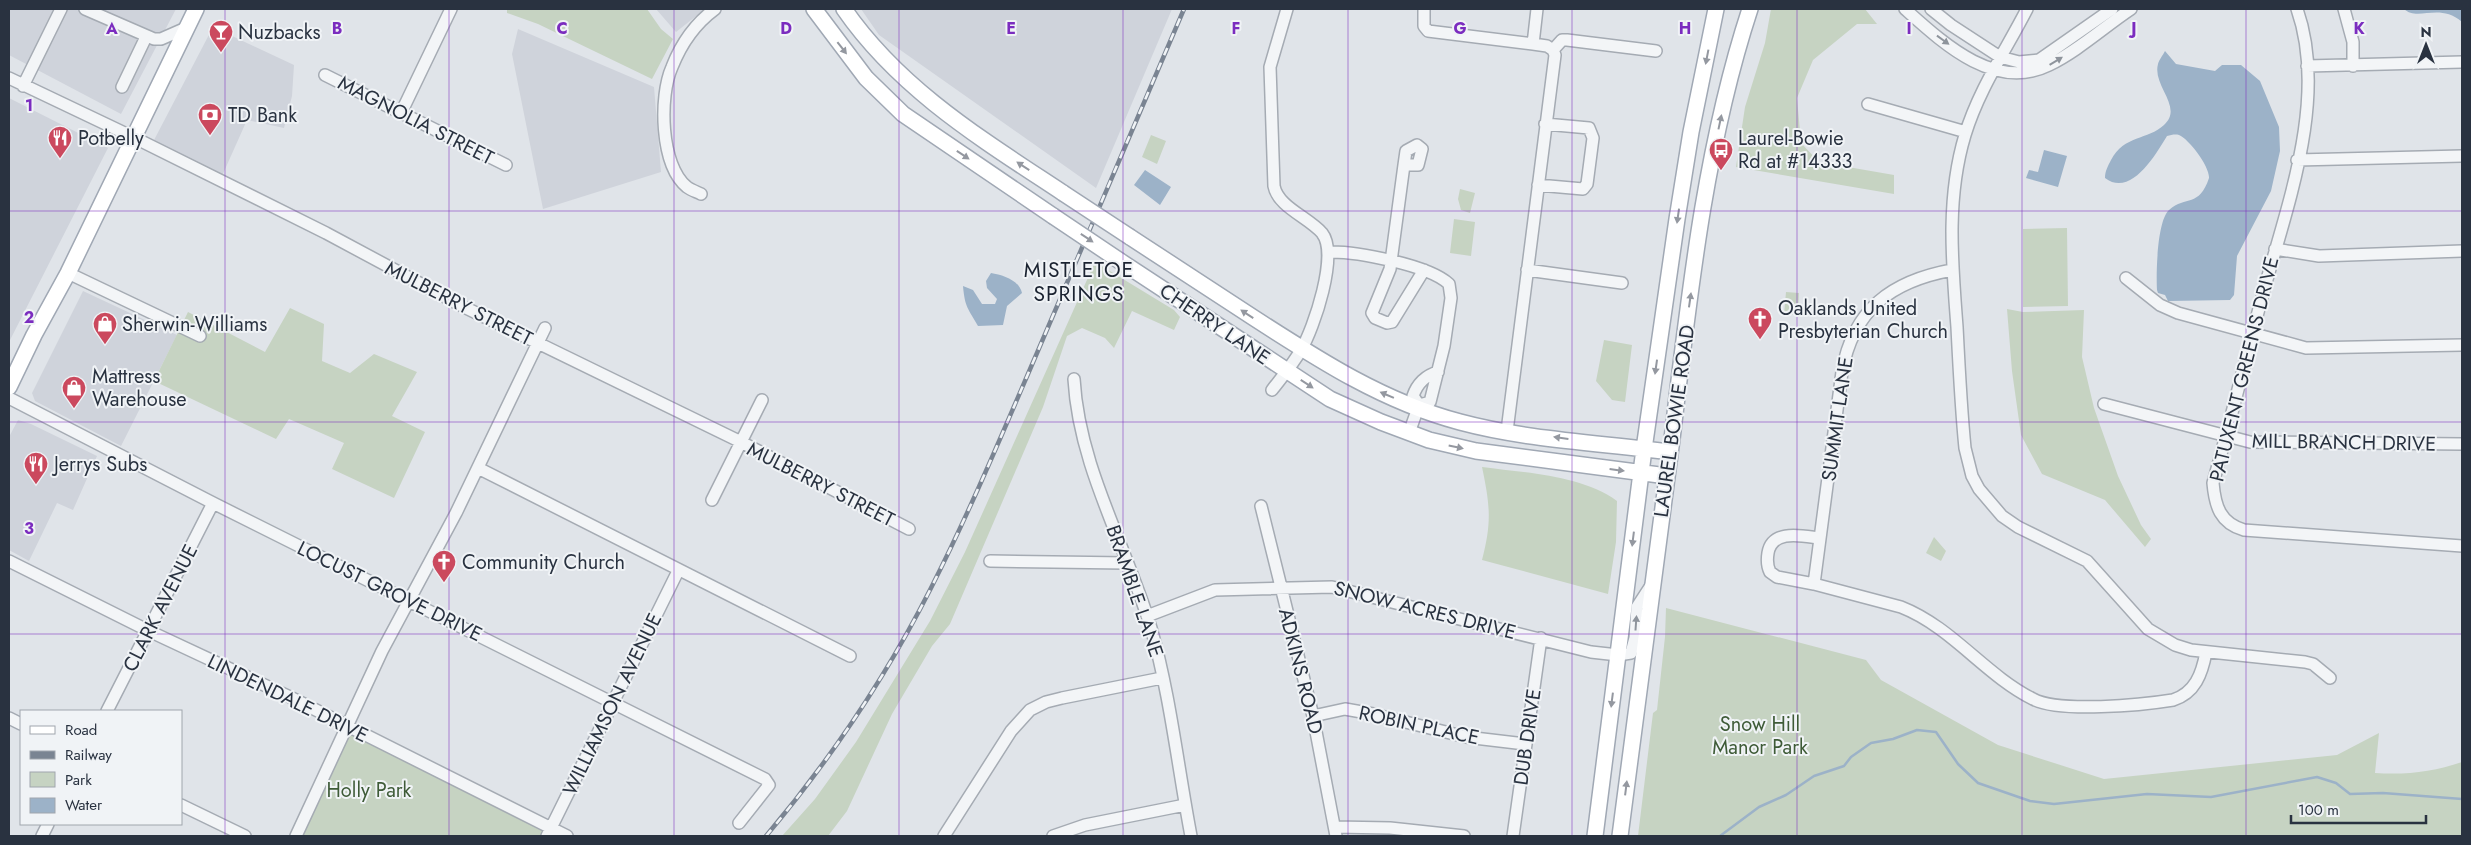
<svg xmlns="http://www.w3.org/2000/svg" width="2471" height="845" viewBox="0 0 2471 845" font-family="Jost,sans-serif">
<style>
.built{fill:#cfd3db}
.green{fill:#c6d3c2}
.water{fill:#9cb2c8}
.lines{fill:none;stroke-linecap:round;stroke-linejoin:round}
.stream{stroke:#9cb2c8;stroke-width:2.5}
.minor-casing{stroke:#a5abb3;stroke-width:14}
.major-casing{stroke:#a0a8b4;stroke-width:18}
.minor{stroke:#f3f5f7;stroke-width:11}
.major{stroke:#fff;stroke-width:15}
.rail-casing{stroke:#7a8492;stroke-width:4.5}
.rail{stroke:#f0f3f6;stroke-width:2.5;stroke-dasharray:8;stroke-linecap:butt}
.major-bridge-casing{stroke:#a0a8b4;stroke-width:18;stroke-linecap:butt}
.major-bridge{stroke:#fff;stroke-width:15}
.oneway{fill:#8e949c}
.oneway2{fill:#9498a0}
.grid{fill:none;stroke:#7b2cbf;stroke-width:1;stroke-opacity:0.55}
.labels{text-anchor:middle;stroke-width:4;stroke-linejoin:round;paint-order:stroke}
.poi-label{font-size:20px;fill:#293240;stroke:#f0f3f6;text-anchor:start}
.street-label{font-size:20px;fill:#293240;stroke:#f0f3f6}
.park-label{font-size:20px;fill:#3e5b37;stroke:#f0f3f6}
.neighbourhood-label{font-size:21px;letter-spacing:1px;fill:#1b2331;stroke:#f0f3f6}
.grid-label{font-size:16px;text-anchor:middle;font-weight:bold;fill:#7b2cbf;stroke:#f0f3f6;stroke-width:4;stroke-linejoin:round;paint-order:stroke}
</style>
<rect width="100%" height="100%" fill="#e0e4e9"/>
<!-- built -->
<path class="built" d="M 9,9 L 176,9 L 121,114 L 9,55 Z
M 656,9 L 705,9 L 676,32 Z
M 861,9 L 1172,9 L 1096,188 L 879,35 Z
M 213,27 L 294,65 L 292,96 L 284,128 L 247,120 L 222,176 L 153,142 Z
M 518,29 L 654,87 L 661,172 L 543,209 L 512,54 Z
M 9,98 L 108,148 L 9,342 Z
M 83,291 L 177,335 L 121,446 L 35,401 L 32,393 Z
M 18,420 L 31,424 L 97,456 L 73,510 L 57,503 L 29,561 L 9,550 L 9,437 Z"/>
<!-- green -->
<path class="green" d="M 507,9 L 647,9 L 661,29 L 673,39 L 652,79 L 538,24 L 507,13 Z
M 1771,9 L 1865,9 L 1877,24 L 1857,24 L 1813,60 L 1797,98 L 1801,143 L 1819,162 L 1894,175 L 1894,194 L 1736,167 L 1745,107 L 1765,43 Z
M 1151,135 L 1166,141 L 1157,164 L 1142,157 Z
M 1460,189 L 1475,193 L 1470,213 L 1461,210 L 1458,199 Z
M 1454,219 L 1475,222 L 1471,256 L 1450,253 Z
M 2067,228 L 2068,306 L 2023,307 L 2023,229 Z
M 1095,262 L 1174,310 L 1180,317 L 1174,330 L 1132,311 L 1114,348 L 1105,338 L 1082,328 L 1067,336 L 1043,407 L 950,624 L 932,646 L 892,714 L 847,811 L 828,836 L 782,836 L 815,799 L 856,742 L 930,621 L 965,552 Z
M 1786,292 L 1799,293 L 1798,315 L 1784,314 Z
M 290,308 L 324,324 L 322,361 L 350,373 L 374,354 L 417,372 L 392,416 L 425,432 L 394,498 L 332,469 L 344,443 L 289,419 L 276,439 L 154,381 L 188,312 L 265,352 Z
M 2007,309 L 2023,312 L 2084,310 L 2082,357 L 2094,408 L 2118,476 L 2141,525 L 2151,539 L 2145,547 L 2105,500 L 2042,474 L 2021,435 L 2012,371 Z
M 1604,340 L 1632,345 L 1625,402 L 1612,400 L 1596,381 Z
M 1482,467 C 1526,473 1581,475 1617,501 L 1616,542 L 1608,594 L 1482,560 C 1492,522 1490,505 1482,467 Z
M 1934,537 L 1946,551 L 1941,561 L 1926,553 Z
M 1666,608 L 1866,660 L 1881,680 L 1998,745 L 2104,779 L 2337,755 L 2379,733 L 2375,773 C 2406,775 2433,772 2462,762 L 2462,836 L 1638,836 L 1653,713 L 1657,710 L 1665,637 Z
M 347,726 L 551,828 L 547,836 L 296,836 Z"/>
<!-- water -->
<path class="water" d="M 2404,9 L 2462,9 L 2462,22 C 2439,2 2418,22 2404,9 Z
M 2165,51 L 2176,64 L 2215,71 L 2222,65 L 2241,65 L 2260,81 L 2279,127 L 2280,151 L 2271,191 L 2237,256 L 2234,295 L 2230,300 L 2168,301 L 2165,295 L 2158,293 L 2157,290 C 2156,274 2157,221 2169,210 C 2186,195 2199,208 2209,178 C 2210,167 2189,139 2179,135 C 2175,134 2171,135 2167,136 C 2156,154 2131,198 2105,178 C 2105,171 2108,166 2111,160 C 2124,135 2148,140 2164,125 C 2184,107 2152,86 2158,64 C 2159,60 2163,55 2165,51 Z
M 2044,150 L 2067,156 L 2058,187 L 2026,178 L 2029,170 L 2038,172 Z
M 1145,170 L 1171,187 L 1160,205 L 1134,185 Z
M 991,273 C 1003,275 1019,280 1022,293 L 1007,306 L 1003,325 L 978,326 C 968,308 965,308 963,286 L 973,290 L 982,304 L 995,304 L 997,299 L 987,288 L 986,281 Z"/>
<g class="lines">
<!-- stream -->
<path class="stream" d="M 1720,836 L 1759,807 L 1786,795 L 1814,776 L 1844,766 L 1851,757 L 1871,743 L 1893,739 L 1917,730 L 1936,732 L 1958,764 L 1978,783 L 2030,801 L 2054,804 L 2147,794 L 2211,797 L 2317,777 L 2336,783 L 2350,794 L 2383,793 L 2462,799"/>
<defs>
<path id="minor" d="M 85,9 L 154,39 L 161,39 L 186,28
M 1424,9 L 1424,26 L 1428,31 L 1533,44 L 1537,9
M 1905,9 C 1943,43 1995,92 2049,65 C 2078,51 2104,27 2131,9
M 1931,9 L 1951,25 L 2000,57 L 2019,62 L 2039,60 L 2112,9
M 2027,9 C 2006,50 1979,89 1965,135 C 1946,198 1952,262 1957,327 C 1959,367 1961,408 1965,448 L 1972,476 L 1979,489 L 2002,516 L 2018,527 L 2087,561 L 2148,629 L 2175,645 L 2191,650 L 2305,662 L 2313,664 L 2330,678
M 2297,9 C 2329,100 2285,211 2261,301 C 2245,361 2230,423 2213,483 C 2215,506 2220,523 2244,530 L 2462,546
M 2344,9 L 2353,42 L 2353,66
M 1553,50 L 1562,40 L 1567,40 L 1656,51
M 2307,66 L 2462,62
M 325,75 L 506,165
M 9,78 L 135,138 L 326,233 L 464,307 L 741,442 L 909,529
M 23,86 L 61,9
M 122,87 L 146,37
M 1868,104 L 1966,132
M 401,113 L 451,9
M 2297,160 L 2462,156
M 1404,165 L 1418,165 L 1422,149 L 1417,145 L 1406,151 L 1404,165 L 1390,269 L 1372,313 L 1375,318 L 1387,323 L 1392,322 L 1424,270
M 1538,185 L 1583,189 L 1587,184 L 1593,138 L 1589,128 L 1545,124
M 701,194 C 697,192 691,190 687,187 C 660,165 659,96 672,67 C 681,44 696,23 715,9
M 2275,249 L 2319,256 L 2462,251
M 1328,252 C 1355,251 1429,265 1449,284 L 1451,298 L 1444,346 L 1430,402 L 1419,405
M 1527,270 L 1622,283
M 68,273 L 200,336
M 2126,278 L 2160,305 L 2178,313 L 2306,348 L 2462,345
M 1074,379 C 1079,467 1126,545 1151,628 C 1170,694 1178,768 1191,836
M 1272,390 C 1282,377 1293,364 1301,350 C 1314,328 1339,254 1322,233 C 1308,217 1278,207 1274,186 L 1270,67 L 1287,9
M 9,398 L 213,503 L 765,779 L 769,785 L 739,823
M 2104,404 L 2250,442 L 2462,444
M 1419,405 L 1413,396 C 1417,384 1426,375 1438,372
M 1507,431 L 1555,55 L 1553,50 L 1547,46 L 1533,44
M 1409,433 L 1419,405
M 478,468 L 850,656
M 712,500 L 762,400
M 1261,506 L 1313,716 L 1336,836
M 1819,538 C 1802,536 1772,529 1768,553 C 1767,559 1767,566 1770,572 L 1777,577 L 1814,584 L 1901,607 C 1952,627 1985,675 2033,699 C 2059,713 2142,705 2173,700 C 2195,693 2202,674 2206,652
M 9,561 L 149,631 L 290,697 L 567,836
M 990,561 L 1126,563
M 1814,584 L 1842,372 C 1853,309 1892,281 1952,270
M 1147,616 L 1215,590 L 1332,587 L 1591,652 L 1618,655 L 1631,653 L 1635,638 L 1637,607 L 1652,584
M 107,711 L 213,503
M 1313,716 L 1345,709 L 1373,714 L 1466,737 L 1525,744
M 9,718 L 21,724
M 181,805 L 245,836
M 1335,827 L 1390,828 L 1464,836
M 42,836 L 48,824
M 296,836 L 382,651 L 456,513 L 545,328
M 547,836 L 678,571
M 944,836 L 1011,731 L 1030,710 L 1046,702 L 1062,698 L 1162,678
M 1053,836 L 1085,825 L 1185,805
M 1513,836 L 1541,638"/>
<path id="major" d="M 814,9 L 866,78 L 903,114 L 1053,216
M 844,9 C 900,90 983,140 1063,193
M 1130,237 C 1171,264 1213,291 1254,318 C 1319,360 1384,402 1460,422 C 1527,440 1601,443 1670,452
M 1120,261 L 1330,399 L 1381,422 L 1429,440 L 1476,451 L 1667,476
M 9,387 L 34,335 L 68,273 L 196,9
M 1595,836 L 1644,449 L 1677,219 L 1691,132 L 1716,9
M 1620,836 C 1637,704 1655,572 1672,439 C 1689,297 1705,146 1750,9"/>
</defs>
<!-- minor casing -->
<use href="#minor" class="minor-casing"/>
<!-- major casing -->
<use href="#major" class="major-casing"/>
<!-- minor -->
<use href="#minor" class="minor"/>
<!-- major -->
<use href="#major" class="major"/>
<defs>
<path id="rail" d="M 766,836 C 830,760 886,677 931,588 C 970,511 1003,432 1037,353 C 1086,238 1135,123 1184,9"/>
</defs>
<!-- rail casing -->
<use href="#rail" class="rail-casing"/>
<!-- rail -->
<use href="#rail" class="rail"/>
<defs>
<path id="major-bridge" d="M 1063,193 L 1130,237
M 1053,216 L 1120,261"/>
</defs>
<!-- major-bridge casing -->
<use href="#major-bridge" class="major-bridge-casing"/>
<!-- major-bridge -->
<use href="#major-bridge" class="major-bridge"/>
</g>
<!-- one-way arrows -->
<defs><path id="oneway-solid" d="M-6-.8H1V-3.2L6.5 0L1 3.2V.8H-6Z" transform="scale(1.25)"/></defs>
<g class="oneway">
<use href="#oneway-solid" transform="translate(1943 40) rotate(36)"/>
<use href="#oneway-solid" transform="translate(2056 61) rotate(-31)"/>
<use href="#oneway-solid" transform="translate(1636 623) rotate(-86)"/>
</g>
<g class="oneway2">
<use href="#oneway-solid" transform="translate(842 48) rotate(52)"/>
<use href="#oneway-solid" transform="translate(1707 57) rotate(101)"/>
<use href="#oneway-solid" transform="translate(1720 122) rotate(-78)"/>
<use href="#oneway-solid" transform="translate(963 155) rotate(34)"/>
<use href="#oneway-solid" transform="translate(1023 166) rotate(-147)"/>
<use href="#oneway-solid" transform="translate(1678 216) rotate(98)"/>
<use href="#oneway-solid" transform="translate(1087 238) rotate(34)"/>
<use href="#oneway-solid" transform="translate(1690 300) rotate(-82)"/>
<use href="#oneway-solid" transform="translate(1247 314) rotate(-147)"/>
<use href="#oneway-solid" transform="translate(1656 367) rotate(98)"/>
<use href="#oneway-solid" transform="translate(1307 384) rotate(33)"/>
<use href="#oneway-solid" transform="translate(1387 395) rotate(-157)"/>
<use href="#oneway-solid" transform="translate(1561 438) rotate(-172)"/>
<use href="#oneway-solid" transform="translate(1456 447) rotate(12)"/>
<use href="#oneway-solid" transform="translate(1617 470) rotate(7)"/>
<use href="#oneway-solid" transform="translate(1633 539) rotate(97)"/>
<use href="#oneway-solid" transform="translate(1612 700) rotate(97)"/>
<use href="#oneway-solid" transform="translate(1626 788) rotate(-83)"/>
</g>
<!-- grid -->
<path class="grid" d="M 225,9 L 225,836M 449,9 L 449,836M 674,9 L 674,836M 899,9 L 899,836M 1123,9 L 1123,836M 1348,9 L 1348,836M 1572,9 L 1572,836M 1797,9 L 1797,836M 2022,9 L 2022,836M 2246,9 L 2246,836M 9,211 L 2462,211M 9,422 L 2462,422M 9,634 L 2462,634"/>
<!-- icons -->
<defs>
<symbol id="bar-pin" viewBox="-11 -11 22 30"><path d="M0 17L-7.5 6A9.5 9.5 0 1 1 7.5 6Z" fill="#cb495e" stroke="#f0f3f6"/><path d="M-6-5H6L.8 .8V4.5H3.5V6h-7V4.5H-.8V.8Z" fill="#fff"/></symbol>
<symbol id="bank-pin" viewBox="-11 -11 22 30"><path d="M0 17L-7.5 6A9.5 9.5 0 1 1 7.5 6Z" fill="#cb495e" stroke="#f0f3f6"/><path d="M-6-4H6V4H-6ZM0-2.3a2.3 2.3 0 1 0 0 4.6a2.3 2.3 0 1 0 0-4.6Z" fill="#fff"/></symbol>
<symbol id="restaurant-pin" viewBox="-11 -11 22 30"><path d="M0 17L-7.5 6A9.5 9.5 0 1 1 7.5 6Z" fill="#cb495e" stroke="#f0f3f6"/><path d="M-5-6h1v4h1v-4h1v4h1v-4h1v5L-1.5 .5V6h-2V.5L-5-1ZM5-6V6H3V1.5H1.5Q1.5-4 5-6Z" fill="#fff"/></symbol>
<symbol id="bus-pin" viewBox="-11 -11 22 30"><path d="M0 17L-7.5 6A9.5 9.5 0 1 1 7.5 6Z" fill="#cb495e" stroke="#f0f3f6"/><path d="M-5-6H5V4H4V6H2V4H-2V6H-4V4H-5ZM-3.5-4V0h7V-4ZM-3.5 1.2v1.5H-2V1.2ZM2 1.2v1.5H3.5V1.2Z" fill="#fff"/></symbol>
<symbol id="church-pin" viewBox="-11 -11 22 30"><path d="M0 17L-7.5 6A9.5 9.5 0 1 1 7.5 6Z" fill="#cb495e" stroke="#f0f3f6"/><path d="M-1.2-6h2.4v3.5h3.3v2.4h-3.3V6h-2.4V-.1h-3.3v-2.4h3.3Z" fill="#fff"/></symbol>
<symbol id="shop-pin" viewBox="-11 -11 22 30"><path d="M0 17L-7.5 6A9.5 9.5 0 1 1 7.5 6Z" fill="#cb495e" stroke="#f0f3f6"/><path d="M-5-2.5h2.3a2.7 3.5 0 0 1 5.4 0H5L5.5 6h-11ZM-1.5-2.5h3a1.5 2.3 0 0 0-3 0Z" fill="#fff"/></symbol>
</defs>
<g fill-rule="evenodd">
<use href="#bar-pin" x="207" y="18" width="28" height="38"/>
<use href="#bank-pin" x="196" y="101" width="28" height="38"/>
<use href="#restaurant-pin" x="46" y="124" width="28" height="38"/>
<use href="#bus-pin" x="1707" y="136" width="28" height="38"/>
<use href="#church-pin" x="1746" y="305" width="28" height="38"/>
<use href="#shop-pin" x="91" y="310" width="28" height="38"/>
<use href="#shop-pin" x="60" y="374" width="28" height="38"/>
<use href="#restaurant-pin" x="22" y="450" width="28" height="38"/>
<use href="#church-pin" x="430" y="548" width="28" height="38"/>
</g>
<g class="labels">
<!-- poi labels -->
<g class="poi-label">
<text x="238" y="39">Nuzbacks</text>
<text x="228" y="122">TD Bank</text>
<text x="78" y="145">Potbelly</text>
<text x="1738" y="145">Laurel-Bowie<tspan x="1738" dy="23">Rd at #14333</tspan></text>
<text x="1778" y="315">Oaklands United<tspan x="1778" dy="23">Presbyterian Church</tspan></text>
<text x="122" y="331">Sherwin-Williams</text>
<text x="92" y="383">Mattress<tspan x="92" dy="23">Warehouse</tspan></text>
<text x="54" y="471">Jerrys Subs</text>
<text x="462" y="569">Community Church</text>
</g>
<!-- street labels -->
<g class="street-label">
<text transform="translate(416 120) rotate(27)" y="7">MAGNOLIA STREET</text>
<text transform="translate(459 303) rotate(27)" y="7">MULBERRY STREET</text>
<text transform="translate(1215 324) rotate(34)" y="7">CHERRY LANE</text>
<text transform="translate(2244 369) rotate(-76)" y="7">PATUXENT GREENS DRIVE</text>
<text transform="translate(1837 419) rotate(-82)" y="7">SUMMIT LANE</text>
<text transform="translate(1674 421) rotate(-82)" y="7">LAUREL BOWIE ROAD</text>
<text transform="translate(2344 442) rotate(1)" y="7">MILL BRANCH DRIVE</text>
<text transform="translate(821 484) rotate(27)" y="7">MULBERRY STREET</text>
<text transform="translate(390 591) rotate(26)" y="7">LOCUST GROVE DRIVE</text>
<text transform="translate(1135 591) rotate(71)" y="7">BRAMBLE LANE</text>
<text transform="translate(160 608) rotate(-63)" y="7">CLARK AVENUE</text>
<text transform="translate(1425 610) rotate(14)" y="7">SNOW ACRES DRIVE</text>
<text transform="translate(1301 671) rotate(76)" y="7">ADKINS ROAD</text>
<text transform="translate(288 698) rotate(26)" y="7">LINDENDALE DRIVE</text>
<text transform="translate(612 704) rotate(-64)" y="7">WILLIAMSON AVENUE</text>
<text transform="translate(1419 725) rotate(12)" y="7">ROBIN PLACE</text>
<text transform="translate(1527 737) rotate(-82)" y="7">DUB DRIVE</text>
</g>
<!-- park labels -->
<g class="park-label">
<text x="1760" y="731">Snow Hill<tspan x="1760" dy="23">Manor Park</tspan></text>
<text x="369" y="797">Holly Park</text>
</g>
<!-- neighbourhood labels -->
<g class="neighbourhood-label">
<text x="1079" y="277">MISTLETOE<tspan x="1079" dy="24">SPRINGS</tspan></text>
</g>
</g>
<g class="grid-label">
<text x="112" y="34">A</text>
<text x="337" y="34">B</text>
<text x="562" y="34">C</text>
<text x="786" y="34">D</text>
<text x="1011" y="34">E</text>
<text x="1236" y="34">F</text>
<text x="1460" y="34">G</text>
<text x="1685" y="34">H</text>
<text x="1909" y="34">I</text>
<text x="2134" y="34">J</text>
<text x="2359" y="34">K</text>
<text x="29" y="111">1</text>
<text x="29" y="323">2</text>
<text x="29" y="534">3</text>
</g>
<!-- border -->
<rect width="2471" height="845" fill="none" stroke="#293240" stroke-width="20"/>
<!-- legend -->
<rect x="20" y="710" width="162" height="115" fill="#f0f3f6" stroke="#a0a6ad"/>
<rect x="30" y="726" width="25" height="8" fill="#ffffff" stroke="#a0a6ad"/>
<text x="65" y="735" font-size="15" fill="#293240">Road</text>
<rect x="30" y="751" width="25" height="8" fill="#7a8492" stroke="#a0a6ad"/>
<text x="65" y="760" font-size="15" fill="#293240">Railway</text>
<rect x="30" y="772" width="25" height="15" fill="#c6d3c2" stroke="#a0a6ad"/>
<text x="65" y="785" font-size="15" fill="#293240">Park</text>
<rect x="30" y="798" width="25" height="15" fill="#9cb2c8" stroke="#a0a6ad"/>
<text x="65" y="810" font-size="15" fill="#293240">Water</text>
<!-- north arrow -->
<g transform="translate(2426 45)" stroke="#f0f3f6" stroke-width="4" paint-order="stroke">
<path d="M0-4L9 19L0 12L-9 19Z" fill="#293240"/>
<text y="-8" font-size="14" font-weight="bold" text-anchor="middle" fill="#293240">N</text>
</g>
<!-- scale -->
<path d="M2291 815v8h135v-8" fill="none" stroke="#293240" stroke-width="2.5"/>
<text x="2298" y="815" font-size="15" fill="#293240" stroke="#f0f3f6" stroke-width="4" paint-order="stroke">100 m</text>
</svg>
